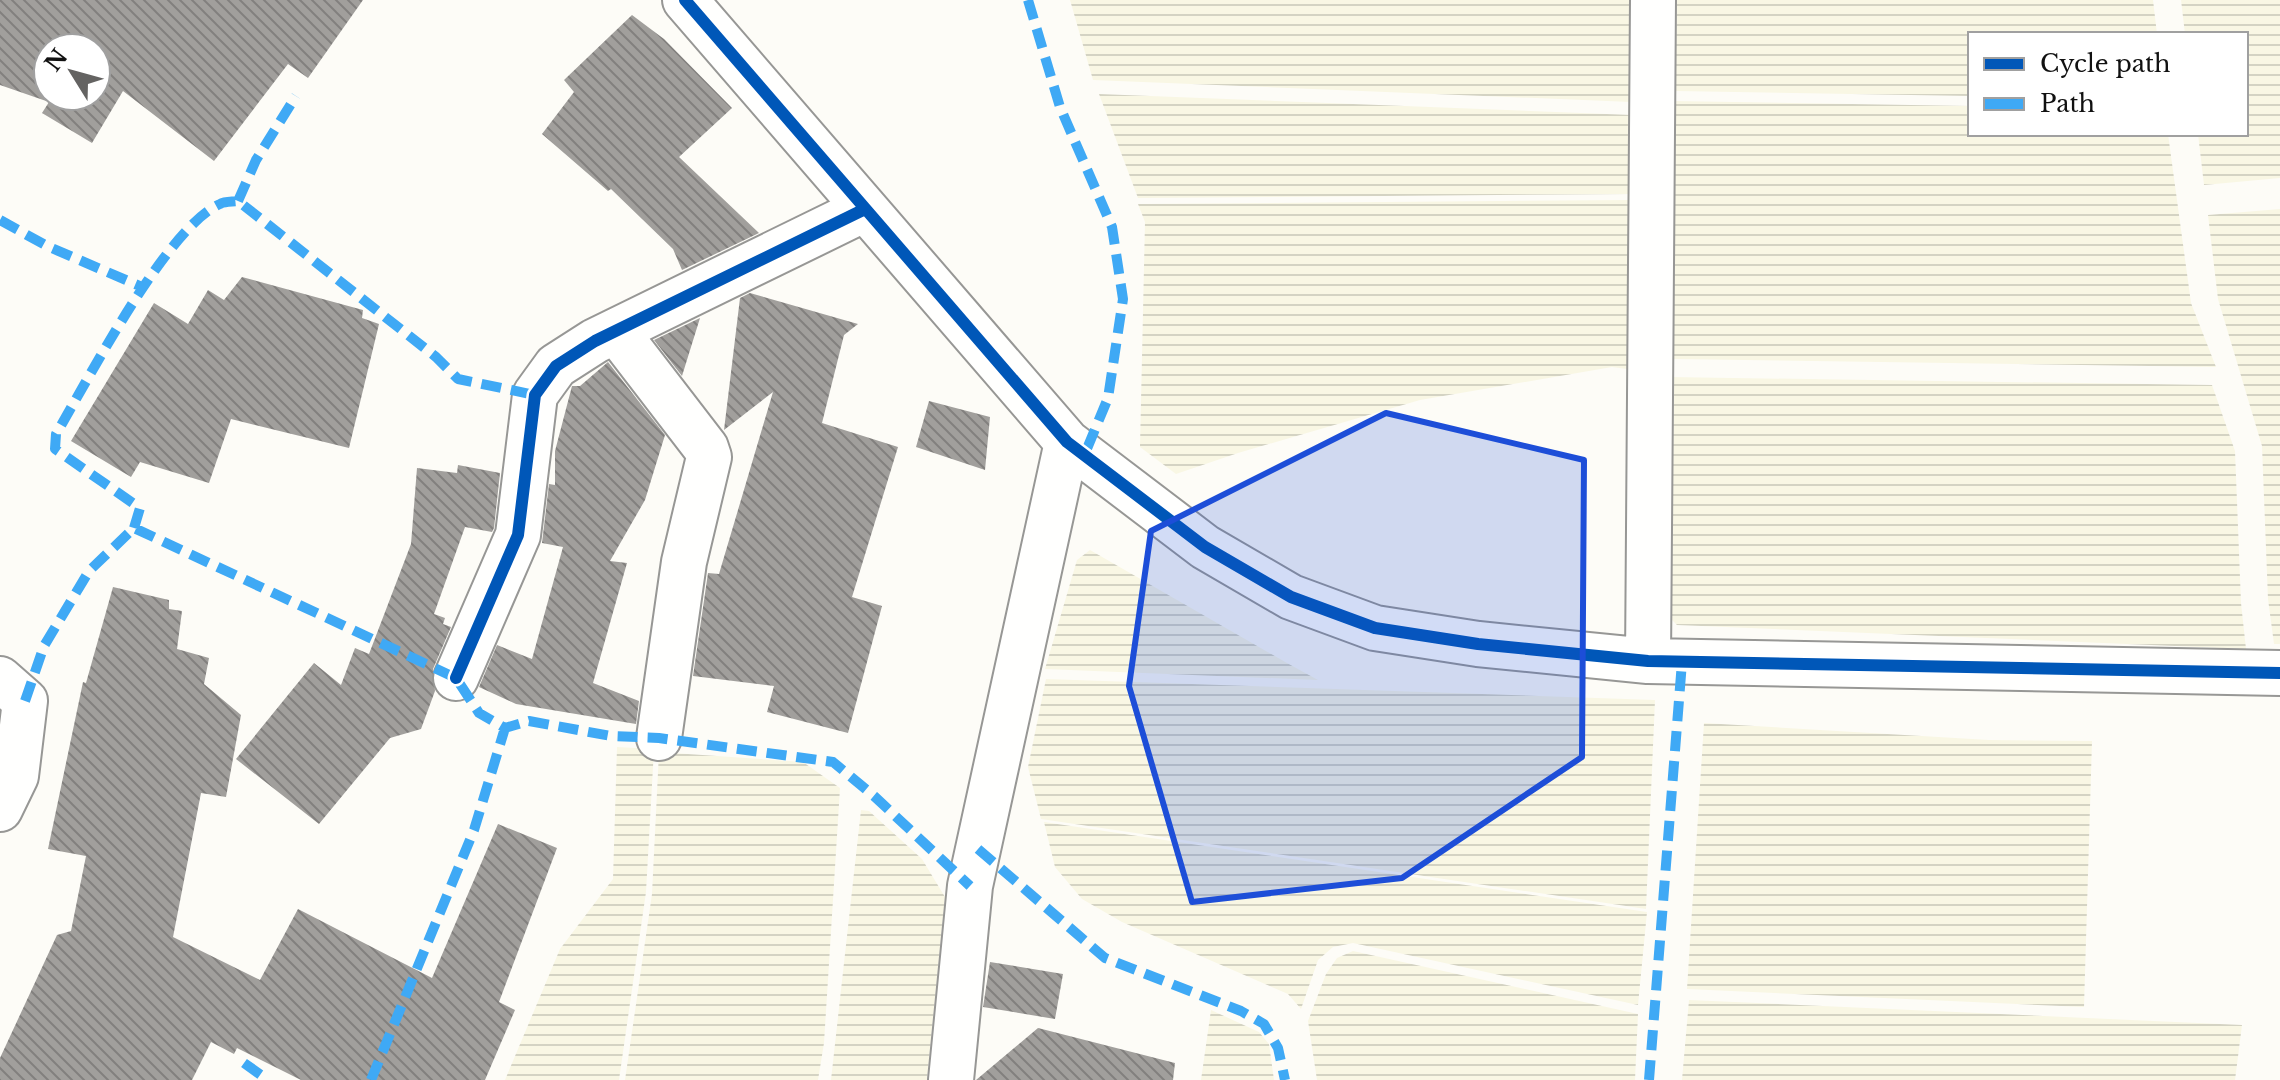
<svg xmlns="http://www.w3.org/2000/svg" width="2280" height="1080" viewBox="0 0 2280 1080" font-family="'Libre Baskerville',serif">
<style>
.farmland{fill:url(#farmland-rules)}
.building{fill:url(#building-back-hatch);fill-rule:evenodd}
.lines{fill:none;stroke-linecap:round;stroke-linejoin:round}
.street-casing{stroke:#979795;stroke-width:48}
.street{stroke:#fffffe;stroke-width:44}
.quiet{stroke:#3fa9f5;stroke-width:10;stroke-dasharray:20 10;stroke-linecap:butt}
.cycleway-casing{stroke:#fff;stroke-width:17}
.cycleway{stroke:#0057b8;stroke-width:12}
.marked{fill:#1d4ed8;fill-opacity:0.2;stroke:#1d4ed8;stroke-width:6;stroke-linejoin:round}
</style>
<defs>
<pattern id="farmland-rules" width="6" height="5" patternUnits="userSpaceOnUse" patternTransform="scale(2)"><rect width="6" height="5" fill="#f9f7e4"/><path d="M0 2.5h6" fill="none" stroke="#d4d3c3"/></pattern>
<pattern id="building-back-hatch" width="6" height="6" patternUnits="userSpaceOnUse" patternTransform="scale(2)"><rect width="6" height="6" fill="#a19f9c"/><path d="M-1 5l2 2M0 0l6 6M5-1l2 2" fill="none" stroke="#82807e"/></pattern>
</defs>
<rect width="100%" height="100%" fill="#fdfcf7"/>
<!-- farmland -->
<path class="farmland" d="M 1070,0 L 1634,0 L 1631,102 L 1093,80 Z
M 1677,0 L 2153,0 L 2157,34 L 1970,34 L 1970,96 L 1675,91 Z
M 2181,0 L 2280,0 L 2280,178 L 2204,185 L 2198,134 L 2246,134 L 2246,34 L 2185,34 Z
M 1099,94 L 1632,115 L 1631,194 L 1138,198 Z
M 1673,101 L 1970,106 L 1970,134 L 2168,134 L 2191,303 L 2216,367 L 1672,359 Z
M 1631,200 L 1627,369 L 1612,367 L 1420,400 L 1238,453 L 1176,474 L 1140,447 L 1145,222 L 1138,204 Z
M 2280,209 L 2280,644 L 2274,644 L 2268,599 L 2262,446 L 2218,299 L 2208,215 Z
M 1669,377 L 2212,385 L 2235,451 L 2241,603 L 2246,649 L 1677,625 L 1671,619 Z
M 1090,550 L 1287,663 L 1318,680 L 1045,669 L 1077,560 Z
M 1046,679 L 1655,700 L 1646,909 L 1041,819 L 1028,767 Z
M 1704,723 L 1989,740 L 2092,741 L 2084,1007 L 1687,989 Z
M 617,747 L 654,749 L 646,892 L 619,1080 L 505,1080 L 560,949 L 613,879 Z
M 659,752 L 803,762 L 840,788 L 824,1043 L 818,1080 L 625,1080 L 652,894 Z
M 861,810 L 869,811 L 922,859 L 945,897 L 927,1080 L 831,1080 Z
M 1044,822 L 1647,912 L 1638,1005 L 1353,943 L 1333,947 L 1318,960 L 1301,1009 L 1288,994 L 1122,922 L 1082,899 L 1055,867 Z
M 1353,951 L 1638,1014 L 1635,1080 L 1317,1080 L 1308,1021 L 1326,974 L 1337,958 Z
M 1689,1000 L 2242,1025 L 2235,1080 L 1682,1080 Z
M 1211,1010 L 1259,1032 L 1269,1044 L 1274,1080 L 1201,1080 Z"/>
<!-- building -->
<path class="building" d="M 0,0 L 363,0 L 308,78 L 288,64 L 214,161 L 123,91 L 92,143 L 42,113 L 49,102 L 0,85 ZM 48,48 L 96,48 L 96,96 L 48,96 Z
M 632,15 L 664,39 L 732,108 L 679,157 L 759,233 L 682,270 L 673,249 L 611,189 L 608,191 L 542,134 L 574,92 L 564,80 Z
M 242,277 L 363,310 L 362,318 L 379,324 L 349,448 L 231,419 L 209,483 L 140,462 L 131,477 L 71,441 L 154,303 L 188,324 L 208,290 L 224,300 Z
M 750,293 L 858,324 L 844,335 L 822,423 L 898,447 L 852,597 L 882,606 L 848,733 L 767,712 L 774,686 L 693,676 L 708,573 L 719,574 L 773,392 L 724,430 L 740,298 Z
M 700,318 L 682,376 L 654,340 Z
M 608,362 L 665,435 L 645,500 L 610,561 L 627,563 L 593,683 L 639,701 L 636,724 L 516,704 L 479,687 L 497,645 L 532,659 L 563,547 L 542,543 L 549,484 L 555,485 L 555,451 L 572,386 L 580,386 Z
M 929,401 L 990,417 L 985,470 L 916,447 Z
M 458,465 L 500,473 L 494,528 L 492,532 L 465,527 L 434,614 L 445,618 L 443,624 L 451,627 L 433,669 L 435,691 L 421,729 L 390,738 L 319,824 L 236,759 L 314,663 L 341,685 L 355,648 L 369,654 L 411,544 L 417,468 L 457,473 Z
M 113,587 L 169,600 L 169,609 L 182,611 L 177,649 L 209,658 L 204,684 L 241,715 L 226,797 L 201,793 L 173,937 L 260,980 L 298,909 L 432,978 L 498,824 L 557,848 L 499,1002 L 515,1010 L 485,1080 L 301,1080 L 237,1048 L 234,1054 L 211,1042 L 192,1080 L 0,1080 L 0,1058 L 57,935 L 71,931 L 86,856 L 48,849 L 83,682 L 86,683 Z
M 990,962 L 1063,974 L 1055,1019 L 983,1007 Z
M 1038,1028 L 1175,1063 L 1173,1080 L 976,1080 Z"/>
<g class="lines">
<defs>
<path id="street" d="M 685,0 L 1067,442 L 1205,547 L 1291,597 L 1375,628 L 1478,644 L 1648,661 L 2280,673
M 616,331 L 706,448 L 709,457 L 684,562 L 659,738
M 1648,661 L 1653,0
M 456,678 L 518,535 L 535,395 L 556,366 L 595,341 L 865,209
M 0,679 L 25,701 L 16,776 L 0,809
M 951,1080 L 970,886 L 1067,442"/>
</defs>
<!-- street casing -->
<use href="#street" class="street-casing"/>
<!-- street -->
<use href="#street" class="street"/>
<!-- quiet -->
<path class="quiet" d="M 1028,0 L 1060,107 L 1112,227 L 1123,299 L 1108,398 L 1084,456
M 238,201 L 256,160 L 296,96
M 0,220 L 47,246 L 142,287
M 134,528 L 140,508 L 55,449 L 56,434 C 88,380 166,228 220,204 C 225,201 233,202 238,201 L 436,357 L 458,379 L 535,395
M 25,701 L 44,646 L 89,571 L 134,528 L 456,678 L 479,713 L 505,728 L 529,721 L 611,736 L 659,738 L 833,762 L 874,796 L 970,886
M 978,849 L 1105,958 L 1241,1011 L 1264,1024 L 1278,1048 L 1285,1080
M 244,1063 L 268,1080
M 371,1080 L 474,830 L 505,728
M 1649,1080 L 1682,662"/>
<defs>
<path id="cycleway" d="M 685,0 L 1067,442 L 1205,547 L 1291,597 L 1375,628 L 1478,644 L 1648,661 L 2280,673
M 456,678 L 518,535 L 535,395 L 556,366 L 595,341 L 865,209"/>
</defs>
<!-- cycleway casing -->
<use href="#cycleway" class="cycleway-casing"/>
<!-- cycleway -->
<use href="#cycleway" class="cycleway"/>
</g>
<!-- marked area -->
<path class="marked" d="M 1386,413 L 1584,460 L 1582,757 L 1402,878 L 1192,902 L 1129,686 L 1151,531 Z"/>
<!-- legend -->
<rect x="1968" y="32" width="280" height="104" fill="#ffffff" stroke="#a0a0a0" stroke-width="2"/>
<rect x="1984" y="58" width="40" height="12" fill="#0057b8" stroke="#a0a0a0" stroke-width="2"/>
<text x="2040" y="72" font-size="24" fill="#111111">Cycle path</text>
<rect x="1984" y="98" width="40" height="12" fill="#3fa9f5" stroke="#a0a0a0" stroke-width="2"/>
<text x="2040" y="112" font-size="24" fill="#111111">Path</text>
<!-- north arrow -->
<g transform="translate(72 72) rotate(307)"><circle r="38" fill="#ffffff" stroke="#a0a0a0" stroke-width="2"/>
<path d="M0-6L14 30L0 20L-14 30Z" fill="#646362"/>
<text y="-12" font-size="22" font-weight="bold" text-anchor="middle" fill="#111111">N</text>
</g>
</svg>
